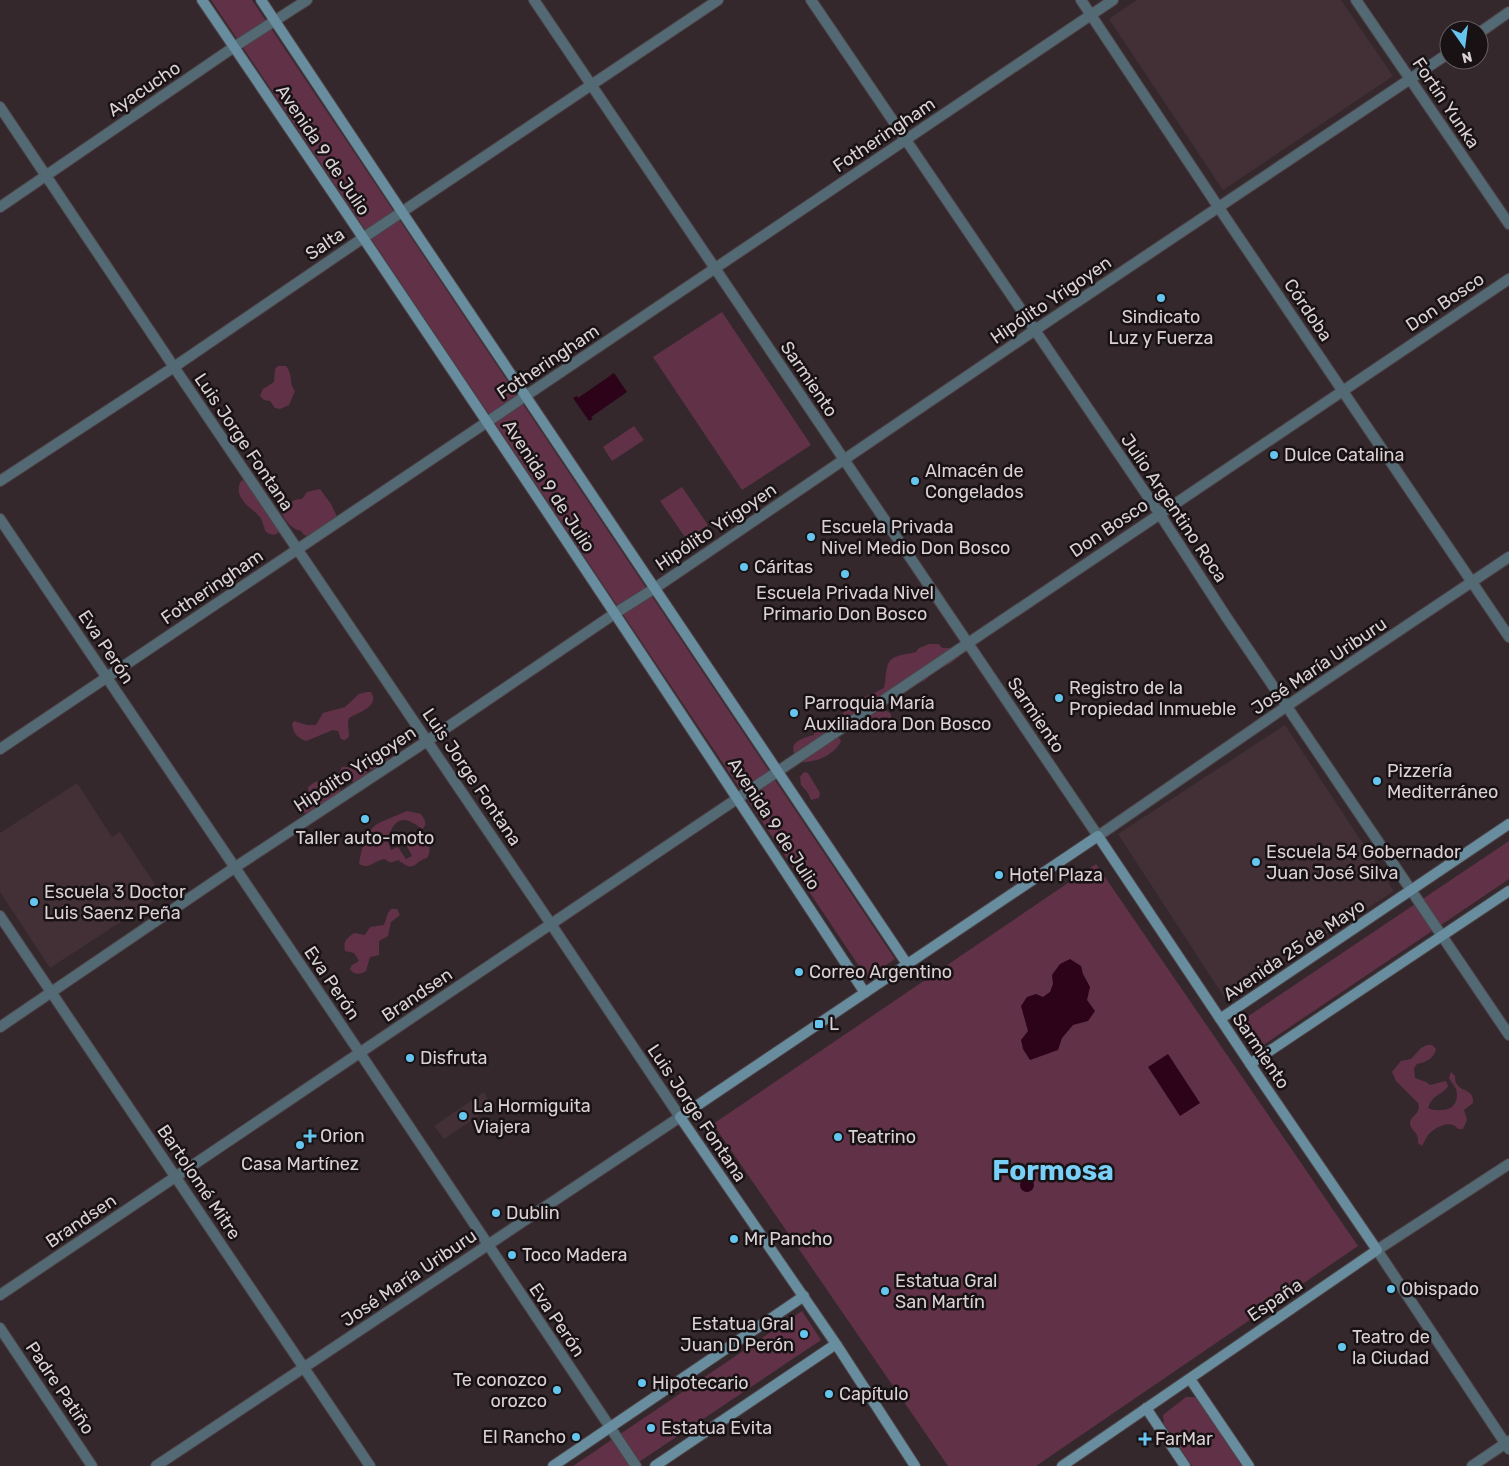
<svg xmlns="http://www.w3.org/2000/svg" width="1509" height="1466" viewBox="0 0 1509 1466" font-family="Rubik,sans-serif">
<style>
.built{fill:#433037}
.green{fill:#613247}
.water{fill:#2c0318}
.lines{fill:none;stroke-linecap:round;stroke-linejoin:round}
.minor-casing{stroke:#4e4347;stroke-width:12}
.secondary-casing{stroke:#4e4347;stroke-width:12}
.minor{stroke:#536a75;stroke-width:10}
.secondary{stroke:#678d9f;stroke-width:10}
.poi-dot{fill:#65c5ee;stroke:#181214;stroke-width:2}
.labels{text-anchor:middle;stroke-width:5;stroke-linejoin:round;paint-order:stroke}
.street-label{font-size:18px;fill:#d9d1d4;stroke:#181214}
.poi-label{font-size:18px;fill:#d9d1d4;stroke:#181214;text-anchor:start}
.town-label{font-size:28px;font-weight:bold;fill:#79cff6;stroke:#181214}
</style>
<rect width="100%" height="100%" fill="#34282c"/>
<!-- built -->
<path class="built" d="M 1137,0 L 1341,0 L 1393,76 L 1223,190 L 1109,19 Z
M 1285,725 L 1394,891 L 1226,1000 L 1118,834 Z
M 77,783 L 112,837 L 120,832 L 162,895 L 50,968 L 0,892 L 0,833 Z
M 484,1092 L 492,1107 L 444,1139 L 434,1126 Z"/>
<!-- green -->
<path class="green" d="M 211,0 L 252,0 L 895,959 L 867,978 Z
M 722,312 L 811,445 L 742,490 L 653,357 Z
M 278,366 L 286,366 C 294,377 288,382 295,391 L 289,405 L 280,409 L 275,408 L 270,401 L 264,400 L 260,396 L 263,389 L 274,382 L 275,369 Z
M 634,426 L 644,440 L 612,461 L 603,447 Z
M 247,479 L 262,487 L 268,499 L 274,504 L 279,532 C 275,536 271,535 266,532 C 263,526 263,519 257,514 C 247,505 233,496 241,481 Z
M 682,487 L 708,525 L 687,540 L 660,501 Z
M 320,489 L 331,504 L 338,519 L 308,536 L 304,535 L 301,531 C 292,529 287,523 282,514 C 285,505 292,499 302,499 L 307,492 Z
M 929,644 L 939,644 L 942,648 L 957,648 L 961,651 L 960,656 L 951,663 L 937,670 L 924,681 L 914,683 L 881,707 L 882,711 L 887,711 L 891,714 L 891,719 L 876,726 L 866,723 L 850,726 L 840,720 C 848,701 852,702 869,695 C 874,694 879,690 884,688 C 886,681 885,674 887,668 C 889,654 905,655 916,652 L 919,648 Z
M 367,692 L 371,692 C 380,707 358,712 349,718 L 348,722 L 349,737 L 345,740 L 341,739 L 338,731 L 333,730 L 306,741 C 296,737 294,734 292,724 L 294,721 L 307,725 L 316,725 L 323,713 L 345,707 L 359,694 Z
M 819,723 C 824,723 827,727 833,728 L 841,741 C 835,755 812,765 798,761 C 786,744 798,739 814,735 L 815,725 Z
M 381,748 C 387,748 389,749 391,755 C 387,764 377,767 368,771 L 363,784 C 353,781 346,779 340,788 L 341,797 C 330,804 312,819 300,811 L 300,805 L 310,799 L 308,787 C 310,786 313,783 315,782 C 322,779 332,787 337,778 C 339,775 340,770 342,767 C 349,766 355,771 359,770 Z
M 805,772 L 808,773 L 820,793 L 819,798 L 811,800 L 808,793 L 801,785 L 800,777 L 803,773 Z
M 407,811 L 421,814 C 425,820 428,824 422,829 C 403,815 396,817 387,839 L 391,850 L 398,847 L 406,859 L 412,856 L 405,842 C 412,838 417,834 426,836 C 429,844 432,850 427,858 C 412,862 417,874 398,860 C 392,863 389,863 385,859 C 374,860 370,870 359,864 C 362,848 365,829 381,822 C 389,818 399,815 407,811 Z
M 1509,841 L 1509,879 L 1256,1050 L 1238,1023 Z
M 1096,864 L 1358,1246 L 1036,1466 L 948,1466 L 713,1124 Z
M 391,909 L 397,909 L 400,915 L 391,922 L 388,936 L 379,941 L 379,955 L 370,957 L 366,971 C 360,975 354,975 350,969 L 352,965 L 359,961 L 354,953 L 345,951 C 343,941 346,939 354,933 L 365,935 L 370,927 L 384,925 L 388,913 Z
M 1427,1045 L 1432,1045 L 1436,1049 C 1434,1059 1426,1062 1417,1064 L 1414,1068 L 1415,1078 L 1426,1082 L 1430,1085 L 1446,1081 L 1448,1086 C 1441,1097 1434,1092 1428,1108 C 1433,1111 1438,1110 1444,1110 C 1455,1109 1459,1099 1456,1089 C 1454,1085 1451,1082 1449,1078 L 1451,1072 L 1455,1076 C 1454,1094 1475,1086 1473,1103 L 1464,1110 L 1467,1120 L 1463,1129 L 1458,1129 C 1451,1119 1435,1127 1428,1135 C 1426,1138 1424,1142 1422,1146 L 1418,1143 C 1419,1132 1412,1132 1410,1124 C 1409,1115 1422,1115 1418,1103 L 1396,1081 L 1392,1072 L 1401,1061 L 1411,1059 L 1421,1048 Z
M 802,1311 L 821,1340 L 633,1466 L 573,1466 Z
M 1186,1397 L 1193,1397 L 1198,1398 L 1244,1466 L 1192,1466 L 1164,1424 L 1163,1415 Z"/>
<!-- water -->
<path class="water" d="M 614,373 L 627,392 L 591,417 L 593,419 L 589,421 L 573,398 L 577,396 L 578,398 Z
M 1070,959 L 1081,966 L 1083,974 L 1090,987 L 1087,1000 L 1095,1011 L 1088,1021 L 1073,1025 L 1062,1038 L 1058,1050 L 1030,1060 L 1023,1049 L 1021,1040 L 1028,1031 L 1021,1006 L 1027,997 L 1036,994 L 1043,997 L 1050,992 L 1053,984 L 1052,975 L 1060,964 Z
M 1168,1054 L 1200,1103 L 1180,1116 L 1148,1067 Z
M1020 1185a7 7 0 1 1 14 0a7 7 0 1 1-14 0Z"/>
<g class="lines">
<defs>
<path id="minor" d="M 534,0 L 1098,836 L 1306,693 L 1509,557
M 811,0 L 1159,513 L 1227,618 L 1509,1035
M 1081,0 L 1219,208 L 1509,637
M 1356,0 L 1509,224
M 1479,33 L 1509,12
M 0,107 L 174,367 L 551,924 L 680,1117 L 156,1466
M 0,207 L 234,47 L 307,0
M 0,481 L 174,367 L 363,238 L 718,0
M 0,519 L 360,1053 L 636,1466
M 0,749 L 487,422 L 1113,0
M 0,916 L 370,1466
M 0,1027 L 234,868 L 427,741 L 614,614 L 655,588 L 1035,330 L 1449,53
M 1509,1164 L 1377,1250 L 1509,1449
M 0,1295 L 1509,279
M 0,1328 L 92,1466
M 1472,1466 L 1509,1441"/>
<path id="secondary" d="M 202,0 C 426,329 647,660 865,993
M 261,0 L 402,212 L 907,964
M 1220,1019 L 1509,824
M 1250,1064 L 1509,891
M 1190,1379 L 1249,1466
M 1146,1408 L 1185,1466
M 553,1466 L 804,1296
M 655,1466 L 836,1344
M 915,1466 L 836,1344 L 680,1117 L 1098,836 L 1265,1086 L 1377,1250 L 1062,1466"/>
</defs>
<!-- minor casing -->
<use href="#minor" class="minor-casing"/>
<!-- secondary casing -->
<use href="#secondary" class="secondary-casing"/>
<!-- minor -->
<use href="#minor" class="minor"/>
<!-- secondary -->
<use href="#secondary" class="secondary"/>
</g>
<!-- markers -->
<g class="poi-dot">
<circle cx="1161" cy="298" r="5"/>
<circle cx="1274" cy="455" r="5"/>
<circle cx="915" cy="481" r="5"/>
<circle cx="811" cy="537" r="5"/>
<circle cx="744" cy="567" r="5"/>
<circle cx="845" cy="574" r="5"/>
<circle cx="1059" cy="698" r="5"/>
<circle cx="794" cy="713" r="5"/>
<circle cx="1377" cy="781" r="5"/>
<circle cx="365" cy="819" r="5"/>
<circle cx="1256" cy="862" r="5"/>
<circle cx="999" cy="875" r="5"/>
<circle cx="34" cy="902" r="5"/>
<circle cx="799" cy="972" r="5"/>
<rect x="814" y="1019" width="10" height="10" rx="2.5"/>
<circle cx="410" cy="1058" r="5"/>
<circle cx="463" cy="1116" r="5"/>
<path d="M307.5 1128.5h5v5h5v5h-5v5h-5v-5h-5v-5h5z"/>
<circle cx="838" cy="1137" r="5"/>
<circle cx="300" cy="1145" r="5"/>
<circle cx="496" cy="1213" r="5"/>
<circle cx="734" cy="1239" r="5"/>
<circle cx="512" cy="1255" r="5"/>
<circle cx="1391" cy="1289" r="5"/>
<circle cx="885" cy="1291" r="5"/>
<circle cx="804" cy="1334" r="5"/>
<circle cx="1342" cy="1347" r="5"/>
<circle cx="642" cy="1383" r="5"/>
<circle cx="557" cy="1390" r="5"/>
<circle cx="829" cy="1394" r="5"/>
<circle cx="651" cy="1428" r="5"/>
<circle cx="576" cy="1437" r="5"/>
<path d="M1142.5 1431.5h5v5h5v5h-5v5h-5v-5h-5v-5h5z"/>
</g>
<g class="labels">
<!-- street labels -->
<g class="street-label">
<text transform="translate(144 89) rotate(-34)" y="6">Ayacucho</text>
<text transform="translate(1446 103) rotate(56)" y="6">Fortín Yunka</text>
<text transform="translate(884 135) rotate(-34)" y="6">Fotheringham</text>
<text transform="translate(323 150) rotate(56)" y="6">Avenida 9 de Julio</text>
<text transform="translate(325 244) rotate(-34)" y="6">Salta</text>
<text transform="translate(1051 300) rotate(-34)" y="6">Hipólito Yrigoyen</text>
<text transform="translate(1445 302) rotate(-34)" y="6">Don Bosco</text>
<text transform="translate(1308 310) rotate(56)" y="6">Córdoba</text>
<text transform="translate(548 362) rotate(-34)" y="6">Fotheringham</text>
<text transform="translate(809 379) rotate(56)" y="6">Sarmiento</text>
<text transform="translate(244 442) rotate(56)" y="6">Luis Jorge Fontana</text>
<text transform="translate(549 486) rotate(57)" y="6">Avenida 9 de Julio</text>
<text transform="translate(1174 508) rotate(56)" y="6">Julio Argentino Roca</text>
<text transform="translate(716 527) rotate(-34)" y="6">Hipólito Yrigoyen</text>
<text transform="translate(1109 528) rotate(-34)" y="6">Don Bosco</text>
<text transform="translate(212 587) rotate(-34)" y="6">Fotheringham</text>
<text transform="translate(106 647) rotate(56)" y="6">Eva Perón</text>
<text transform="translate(1319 666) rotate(-34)" y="6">José María Uriburu</text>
<text transform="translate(1036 715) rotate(56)" y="6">Sarmiento</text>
<text transform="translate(355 769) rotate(-33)" y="6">Hipólito Yrigoyen</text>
<text transform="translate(472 777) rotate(56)" y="6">Luis Jorge Fontana</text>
<text transform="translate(774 824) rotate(57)" y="6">Avenida 9 de Julio</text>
<text transform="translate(1294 950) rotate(-34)" y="6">Avenida 25 de Mayo</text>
<text transform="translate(332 983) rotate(56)" y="6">Eva Perón</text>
<text transform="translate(417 995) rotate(-34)" y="6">Brandsen</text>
<text transform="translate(1261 1051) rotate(56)" y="6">Sarmiento</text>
<text transform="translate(697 1113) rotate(56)" y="6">Luis Jorge Fontana</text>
<text transform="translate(199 1182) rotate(56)" y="6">Bartolomé Mitre</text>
<text transform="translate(81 1221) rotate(-34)" y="6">Brandsen</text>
<text transform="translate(409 1278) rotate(-34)" y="6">José María Uriburu</text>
<text transform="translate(1275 1300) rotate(-34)" y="6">España</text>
<text transform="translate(557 1320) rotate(56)" y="6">Eva Perón</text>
<text transform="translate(60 1388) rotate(56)" y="6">Padre Patiño</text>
</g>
<!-- poi labels -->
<g class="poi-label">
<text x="1161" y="323" text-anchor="middle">Sindicato<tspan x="1161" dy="21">Luz y Fuerza</tspan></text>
<text x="1284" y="461">Dulce Catalina</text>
<text x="925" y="477">Almacén de<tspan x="925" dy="21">Congelados</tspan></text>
<text x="821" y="533">Escuela Privada<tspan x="821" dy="21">Nivel Medio Don Bosco</tspan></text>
<text x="754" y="573">Cáritas</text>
<text x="845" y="599" text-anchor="middle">Escuela Privada Nivel<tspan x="845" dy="21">Primario Don Bosco</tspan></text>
<text x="1069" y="694">Registro de la<tspan x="1069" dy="21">Propiedad Inmueble</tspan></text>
<text x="804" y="709">Parroquia María<tspan x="804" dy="21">Auxiliadora Don Bosco</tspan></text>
<text x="1387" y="777">Pizzería<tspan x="1387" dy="21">Mediterráneo</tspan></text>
<text x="365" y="844" text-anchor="middle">Taller auto-moto</text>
<text x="1266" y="858">Escuela 54 Gobernador<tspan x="1266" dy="21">Juan José Silva</tspan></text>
<text x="1009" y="881">Hotel Plaza</text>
<text x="44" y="898">Escuela 3 Doctor<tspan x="44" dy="21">Luis Saenz Peña</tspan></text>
<text x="809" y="978">Correo Argentino</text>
<text x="829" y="1030">L</text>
<text x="420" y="1064">Disfruta</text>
<text x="473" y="1112">La Hormiguita<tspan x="473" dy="21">Viajera</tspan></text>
<text x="320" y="1142">Orion</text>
<text x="848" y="1143">Teatrino</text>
<text x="300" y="1170" text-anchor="middle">Casa Martínez</text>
<text x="506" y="1219">Dublin</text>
<text x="744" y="1245">Mr Pancho</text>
<text x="522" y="1261">Toco Madera</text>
<text x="895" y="1287">Estatua Gral<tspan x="895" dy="21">San Martín</tspan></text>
<text x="1401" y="1295">Obispado</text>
<text x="794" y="1330" text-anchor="end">Estatua Gral<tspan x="794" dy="21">Juan D Perón</tspan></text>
<text x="1352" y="1343">Teatro de<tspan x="1352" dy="21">la Ciudad</tspan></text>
<text x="547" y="1386" text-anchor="end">Te conozco<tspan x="547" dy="21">orozco</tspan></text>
<text x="652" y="1389">Hipotecario</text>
<text x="839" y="1400">Capítulo</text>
<text x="661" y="1434">Estatua Evita</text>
<text x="566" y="1443" text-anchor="end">El Rancho</text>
<text x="1155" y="1445">FarMar</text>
</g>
<!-- town labels -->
<g class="town-label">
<text x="1053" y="1180">Formosa</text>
</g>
</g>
<!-- north arrow -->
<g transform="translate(1464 45) rotate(166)"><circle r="24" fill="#181214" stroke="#655e61"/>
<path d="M0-4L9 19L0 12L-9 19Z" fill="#65c5ee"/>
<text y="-8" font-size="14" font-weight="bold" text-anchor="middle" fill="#d9d1d4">N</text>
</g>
</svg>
